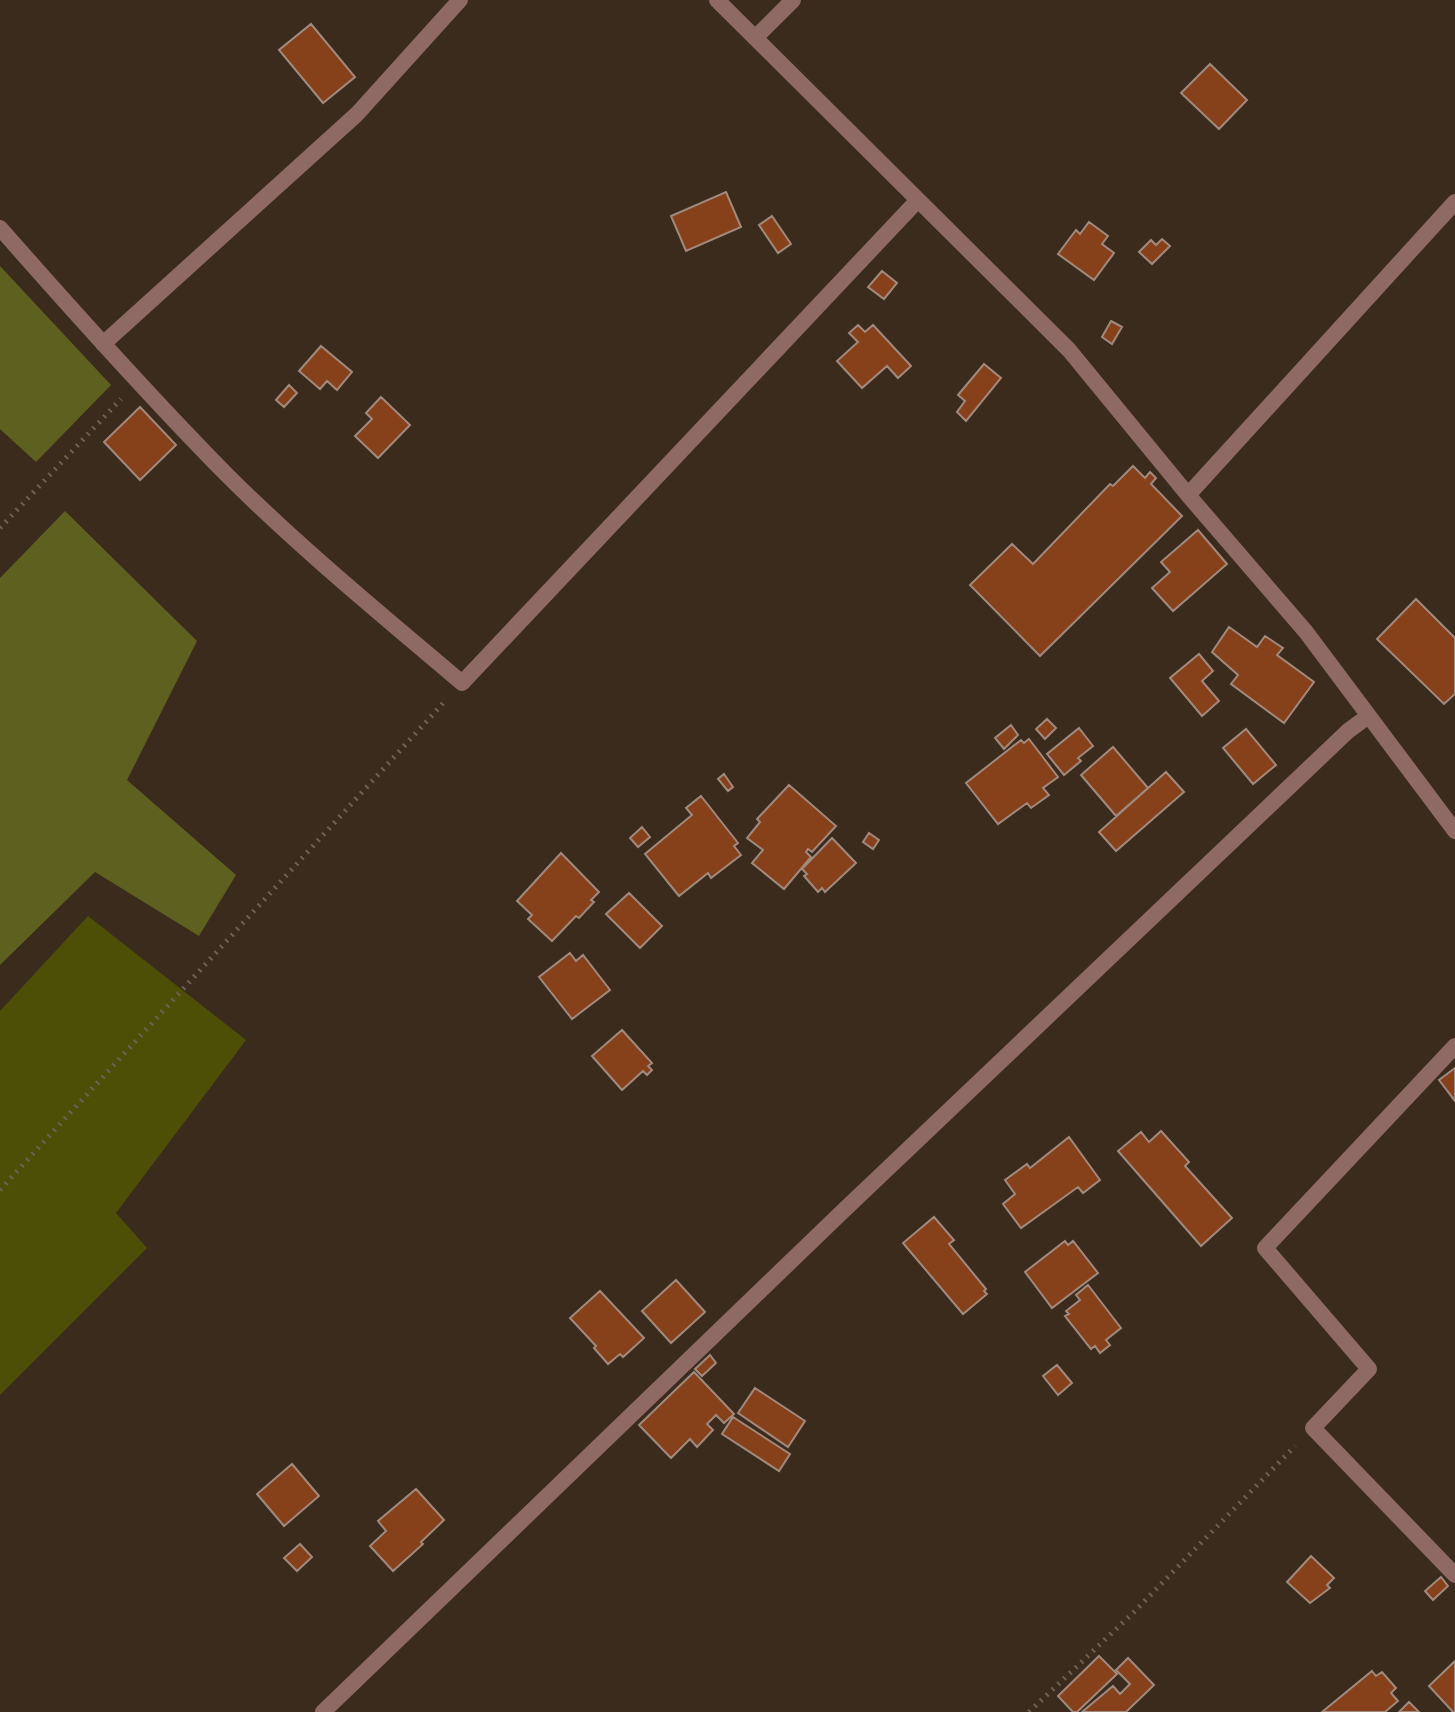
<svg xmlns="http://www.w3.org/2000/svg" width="1455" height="1712" viewBox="0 0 1455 1712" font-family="'Public Sans',sans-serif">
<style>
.green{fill:#4d4f07}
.forest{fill:#5e601f}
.building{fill:#86411a;stroke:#a1897e;stroke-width:2}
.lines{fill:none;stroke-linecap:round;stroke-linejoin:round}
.path{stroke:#6e6154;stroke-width:5;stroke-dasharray:2 6;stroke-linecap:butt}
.lane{stroke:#8f6a65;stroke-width:16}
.street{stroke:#8f6a65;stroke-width:16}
</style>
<rect width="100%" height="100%" fill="#3a2b1d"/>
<!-- green -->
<path class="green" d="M 88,916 L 246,1040 L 116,1213 L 147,1248 L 0,1395 L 0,1011 Z"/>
<!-- forest -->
<path class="forest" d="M 0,266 L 111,385 L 36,462 L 0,429 Z
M 65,511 L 197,641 L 127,780 L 236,875 L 199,936 L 95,872 L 0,965 L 0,578 Z"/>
<!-- building -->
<path class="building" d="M 311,24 L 355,77 L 323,103 L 279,50 Z
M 1210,64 L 1247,100 L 1219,129 L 1181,93 Z
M 726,192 L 741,227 L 686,251 L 671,216 Z
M 772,216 L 791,244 L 778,253 L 759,225 Z
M 1089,222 L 1108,236 L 1102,244 L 1114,253 L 1094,280 L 1058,254 L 1076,230 L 1080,234 Z
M 1162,239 L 1170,246 L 1152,264 L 1139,252 L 1151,240 L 1156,245 Z
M 882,271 L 897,283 L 884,299 L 868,287 Z
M 1111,321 L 1122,327 L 1112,344 L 1102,337 Z
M 858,325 L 865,332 L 873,325 L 911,366 L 898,378 L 887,366 L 862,388 L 837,361 L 858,342 L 849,333 Z
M 321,346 L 352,372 L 337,390 L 327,381 L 320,389 L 299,371 Z
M 984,364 L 1001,378 L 966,421 L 957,412 L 965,401 L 958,395 Z
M 289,385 L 297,393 L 284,407 L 276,400 Z
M 381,397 L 410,425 L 378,458 L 355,436 L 372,419 L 366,413 Z
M 140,407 L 176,445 L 140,480 L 104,442 Z
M 1133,466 L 1145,478 L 1150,472 L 1156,478 L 1151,484 L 1182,516 L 1040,656 L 970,585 L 1012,544 L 1033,564 L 1110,484 L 1113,486 Z
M 1198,530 L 1227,564 L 1173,611 L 1152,588 L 1170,572 L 1161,562 Z
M 1416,599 L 1455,638 L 1455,694 L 1444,704 L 1377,639 Z
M 1229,627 L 1257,647 L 1265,636 L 1283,648 L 1277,655 L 1314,682 L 1284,723 L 1231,684 L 1238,675 L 1212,652 Z
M 1199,654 L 1213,671 L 1202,681 L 1219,701 L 1202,716 L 1170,678 Z
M 1047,719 L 1056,728 L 1045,739 L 1036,729 Z
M 1011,725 L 1018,735 L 1004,749 L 995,738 Z
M 1079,728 L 1093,746 L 1078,758 L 1081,761 L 1064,775 L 1047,754 Z
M 1246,729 L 1276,765 L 1253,784 L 1223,748 Z
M 1029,739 L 1058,777 L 1043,788 L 1049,795 L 1031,808 L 1027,803 L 998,824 L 966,783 L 1021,740 L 1024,743 Z
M 1113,747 L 1148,788 L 1116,816 L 1081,775 Z
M 1166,772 L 1184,792 L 1116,851 L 1099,832 Z
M 724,774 L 733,787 L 728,791 L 718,779 Z
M 789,785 L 836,826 L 812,852 L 808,849 L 806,852 L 811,857 L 784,889 L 752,863 L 763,850 L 747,838 L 760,822 L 757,819 Z
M 701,796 L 738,843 L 734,846 L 741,855 L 711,878 L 708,873 L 679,896 L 645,854 L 692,815 L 686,808 Z
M 642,827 L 650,837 L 638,847 L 630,838 Z
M 869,833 L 879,840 L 873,849 L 863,842 Z
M 832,838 L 856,863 L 825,892 L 822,888 L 818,892 L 804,876 L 807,874 L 802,869 Z
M 561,853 L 599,892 L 591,900 L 594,902 L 579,918 L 576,916 L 552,941 L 528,919 L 532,915 L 517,901 Z
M 629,893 L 662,926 L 640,948 L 606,914 Z
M 570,953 L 576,961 L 583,955 L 610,990 L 572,1019 L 539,977 Z
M 622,1030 L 652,1063 L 648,1066 L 652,1070 L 647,1075 L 643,1071 L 622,1090 L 592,1056 Z
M 1455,1068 L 1455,1101 L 1439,1080 Z
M 1161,1131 L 1189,1162 L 1185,1166 L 1232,1218 L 1201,1246 L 1118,1151 L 1141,1132 L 1149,1142 Z
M 1069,1137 L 1100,1180 L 1083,1193 L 1078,1187 L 1021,1228 L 1003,1204 L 1015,1194 L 1005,1180 L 1027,1164 L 1030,1168 Z
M 934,1217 L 954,1240 L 949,1244 L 986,1289 L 984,1291 L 987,1294 L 963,1314 L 903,1243 Z
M 1065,1241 L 1068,1245 L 1073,1241 L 1098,1273 L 1052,1308 L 1025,1272 Z
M 676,1280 L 705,1312 L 671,1343 L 642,1311 Z
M 1088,1285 L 1121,1328 L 1106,1340 L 1110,1345 L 1100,1353 L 1095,1346 L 1091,1349 L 1065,1316 L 1069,1314 L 1066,1311 L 1080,1300 L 1076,1295 Z
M 600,1291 L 644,1338 L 623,1357 L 620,1354 L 608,1364 L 594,1348 L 596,1346 L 570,1318 Z
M 710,1355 L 716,1363 L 702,1376 L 695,1369 Z
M 1057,1365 L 1072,1383 L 1058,1395 L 1043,1376 Z
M 694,1372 L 734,1414 L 724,1423 L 716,1415 L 707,1424 L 713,1430 L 697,1447 L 690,1439 L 671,1458 L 639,1425 Z
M 755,1388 L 805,1421 L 788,1447 L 738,1413 Z
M 733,1417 L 790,1454 L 779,1471 L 722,1434 Z
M 292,1464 L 319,1496 L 284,1526 L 257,1494 Z
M 416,1489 L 444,1520 L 421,1542 L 423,1544 L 393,1571 L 370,1546 L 386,1531 L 378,1521 Z
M 300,1544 L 312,1557 L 297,1571 L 284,1558 Z
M 1311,1556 L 1334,1578 L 1327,1585 L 1330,1588 L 1310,1603 L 1287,1582 Z
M 1441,1577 L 1448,1586 L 1433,1600 L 1425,1591 Z
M 1099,1656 L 1117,1674 L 1077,1712 L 1073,1712 L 1058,1696 Z
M 1128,1658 L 1154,1685 L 1126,1712 L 1082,1712 L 1113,1686 L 1120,1694 L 1130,1684 L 1116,1670 Z
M 1455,1661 L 1455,1712 L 1453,1712 L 1429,1686 Z
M 1372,1671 L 1376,1676 L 1382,1672 L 1396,1688 L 1391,1693 L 1398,1701 L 1385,1712 L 1322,1712 Z
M 1409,1702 L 1419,1712 L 1399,1712 Z"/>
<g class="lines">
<!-- path -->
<path class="path" d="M 0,528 L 121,399
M 0,1190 L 446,700
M 1029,1712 L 1135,1611 L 1295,1446"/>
<!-- lane -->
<path class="lane" d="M 1455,1046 L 1265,1248 L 1369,1369 L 1313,1428 L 1455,1575"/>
<!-- street -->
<path class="street" d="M 717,0 L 1069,350 L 1188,495 L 1306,632 L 1455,831
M 755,38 L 793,0
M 0,228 C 73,311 148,395 226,474 C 300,548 382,615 462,683 L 918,200
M 103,344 L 357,114 L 460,0
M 1188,495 L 1455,202
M 323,1712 L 842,1212 L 1348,731 L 1367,717"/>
</g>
</svg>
